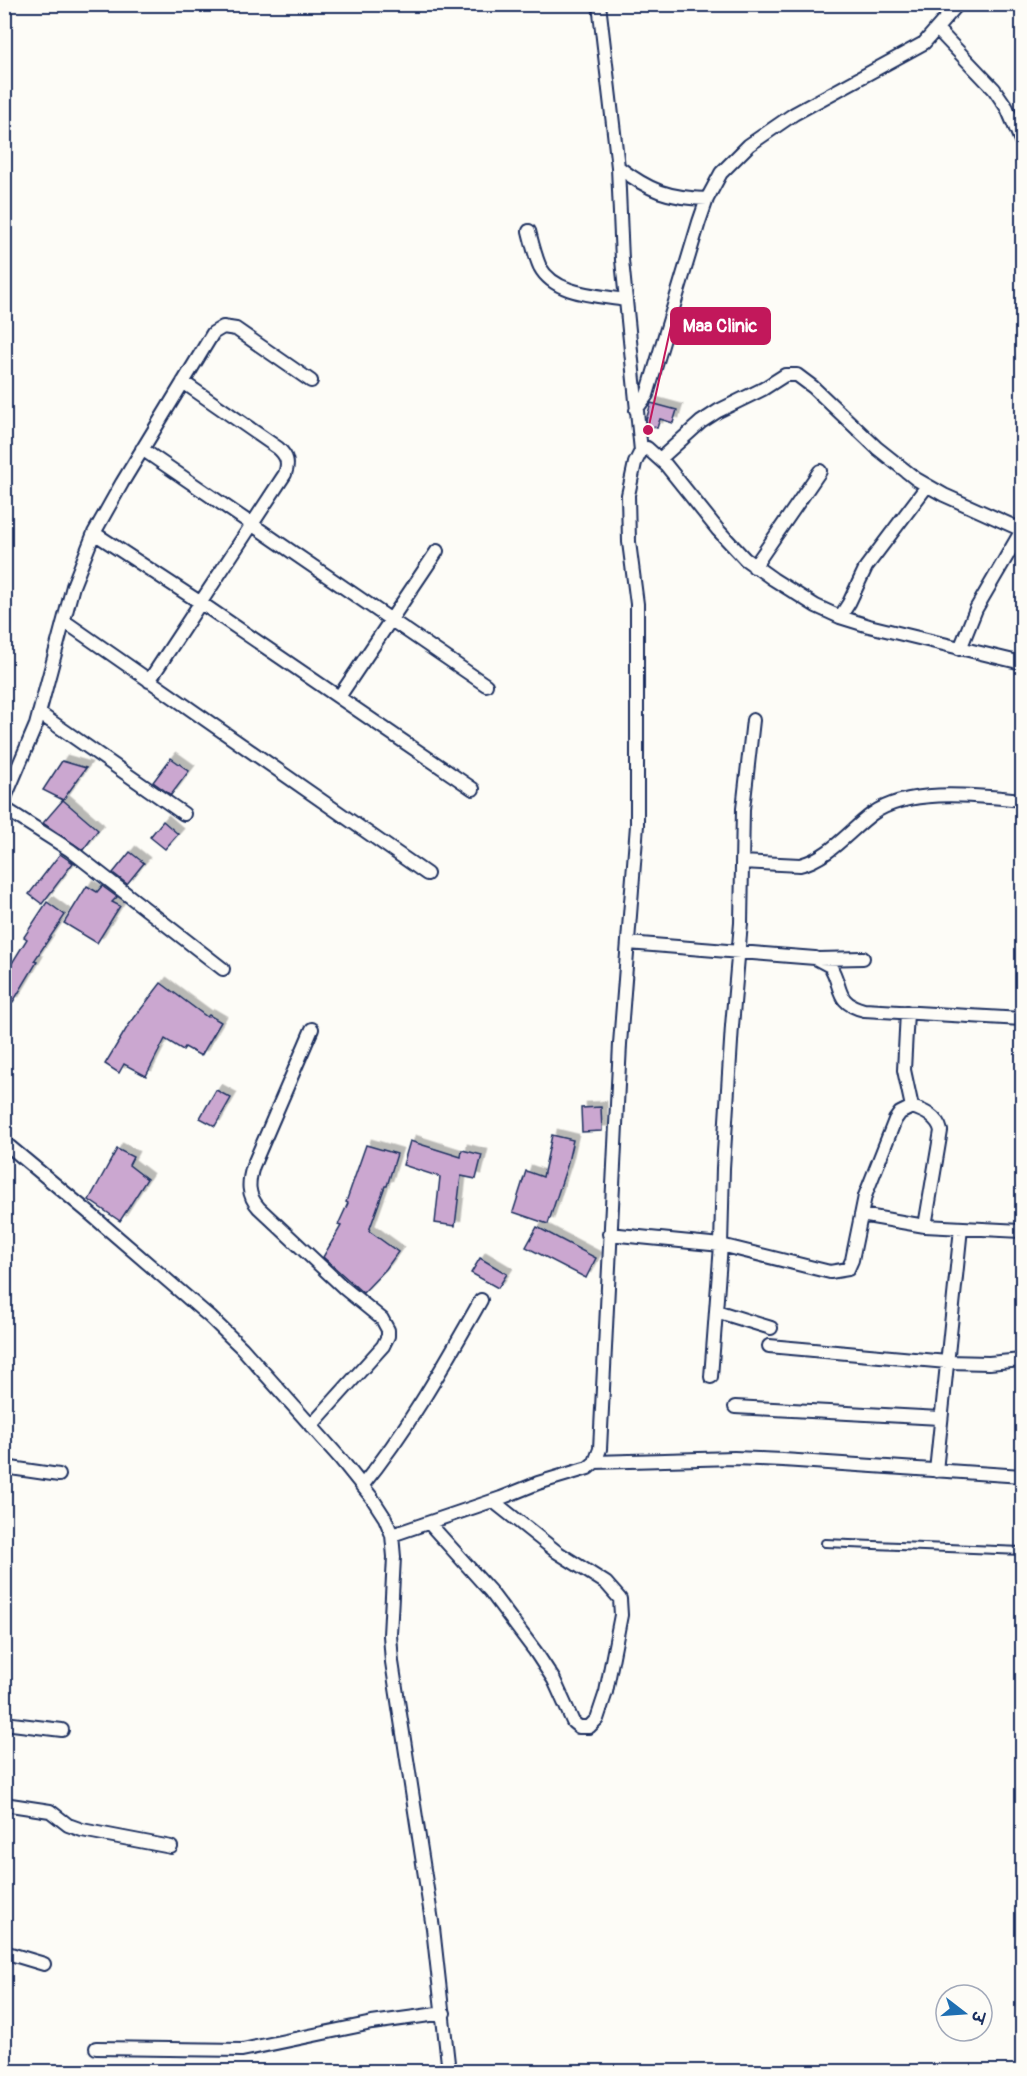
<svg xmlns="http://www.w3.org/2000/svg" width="1027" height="2076" viewBox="0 0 1027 2076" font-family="Pangolin,'Playpen Sans Deva',sans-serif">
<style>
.building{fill:#cba7d0;stroke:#1b2f5e;stroke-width:1.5;filter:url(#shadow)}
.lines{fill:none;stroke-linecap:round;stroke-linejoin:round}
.lane-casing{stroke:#1b2f5e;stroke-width:10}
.street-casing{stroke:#1b2f5e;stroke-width:16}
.lane{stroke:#fdfcf7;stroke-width:6}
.street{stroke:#fdfcf7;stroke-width:12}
.leader{fill:none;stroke:#c2185b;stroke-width:2}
.callout-dot{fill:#c2185b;stroke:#fdfcf7;stroke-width:2}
.callout{fill:#c2185b;stroke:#c2185b;stroke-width:2}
.callout-label{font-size:18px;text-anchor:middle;font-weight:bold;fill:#fff}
</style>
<defs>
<filter id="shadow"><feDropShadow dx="5.5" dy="-5.5" stdDeviation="0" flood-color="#0004"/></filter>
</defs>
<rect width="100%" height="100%" fill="#fdfcf7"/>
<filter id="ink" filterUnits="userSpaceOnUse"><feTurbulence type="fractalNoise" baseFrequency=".0167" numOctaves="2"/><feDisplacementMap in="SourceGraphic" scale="12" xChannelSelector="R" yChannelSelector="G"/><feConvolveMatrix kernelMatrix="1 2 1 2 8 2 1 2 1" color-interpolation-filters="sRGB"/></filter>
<g filter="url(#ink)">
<!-- building -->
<path class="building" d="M 651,403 L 677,410 L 673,423 L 660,419 L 657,428 L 647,425 L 646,420 Z
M 171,758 L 189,771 L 171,795 L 153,782 Z
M 62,761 L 86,768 L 63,800 L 43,790 Z
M 63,800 L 98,830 L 83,850 L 43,823 Z
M 163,821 L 178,834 L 165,849 L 150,837 Z
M 130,852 L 144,863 L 127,884 L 113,873 Z
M 60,854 L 73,863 L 42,904 L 29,894 Z
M 87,886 L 97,892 L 102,886 L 117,897 L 112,902 L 120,906 L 97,943 L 64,923 Z
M 47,902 L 65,915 L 34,961 L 37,962 L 13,1002 L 4,997 L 4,976 L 27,939 L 24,937 Z
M 161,983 L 207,1017 L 209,1015 L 221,1022 L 201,1056 L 185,1047 L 183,1050 L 165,1039 L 146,1076 L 124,1064 L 119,1073 L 105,1064 L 128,1026 Z
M 216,1090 L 231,1098 L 215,1126 L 200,1118 Z
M 601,1107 L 602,1131 L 582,1132 L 581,1108 Z
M 552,1135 L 573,1140 L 567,1166 L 548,1224 L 513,1212 L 526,1171 L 543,1177 Z
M 410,1141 L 461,1157 L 462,1150 L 482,1155 L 476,1179 L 461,1176 L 455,1226 L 435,1223 L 440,1177 L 403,1165 Z
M 366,1145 L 397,1154 L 387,1186 L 385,1186 L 369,1231 L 398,1252 L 386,1269 L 363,1293 L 323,1257 L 341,1226 L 338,1225 L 348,1203 L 346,1202 Z
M 117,1149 L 133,1157 L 129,1165 L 147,1179 L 120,1221 L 89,1200 Z
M 537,1227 L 596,1258 L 586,1278 L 526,1247 Z
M 480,1258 L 507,1274 L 498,1288 L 471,1273 Z"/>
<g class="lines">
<defs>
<path id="lane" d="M 825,1543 L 1022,1551"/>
<path id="street" d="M 599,4 L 618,167 L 622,260 L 641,451
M 937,29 L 994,89 L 1007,108 L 1022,143
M 618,167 C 650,191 668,198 707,199
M 529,231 C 532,243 535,256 540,267 C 555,295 597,295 625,300
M 636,410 L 647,395 L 699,222 L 707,199 L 721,173 L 749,145 L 794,114 L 924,43 L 958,4
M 142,449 L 486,685
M 660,459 L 701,422 L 718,411 L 763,389 L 785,375 L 797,375 L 813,387 L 877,448 L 916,479 L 944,495 L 1022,530
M 94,533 L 201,603 L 473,789
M 754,567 L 820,471
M 840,617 L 849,603 L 866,567 L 927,486
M 64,621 L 427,874
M 960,649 L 976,609 L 1022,530
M 149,681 L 285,474 C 289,463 287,456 278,448 L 183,382
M 339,697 L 437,551
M 39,713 L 184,814
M 4,800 L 36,725 L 73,586 L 94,533 L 122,483 L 213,333 L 223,327 L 236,329 L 311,381
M 4,808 L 70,850 L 223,969
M 742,862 L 800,865 C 829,858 849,831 872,814 C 910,787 978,796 1022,800
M 628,943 L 815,958 L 830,966 C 843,986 834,1003 864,1010 L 1022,1019
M 818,959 L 863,958
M 907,1012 L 904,1070 L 912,1107
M 4,1142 L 87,1211 L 210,1317 L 242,1348 L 339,1457 L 372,1498 L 385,1518 L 392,1535 L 394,1557 L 390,1635 L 392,1662 L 433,1928 L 449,2072
M 861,1215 L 925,1226 L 1021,1231
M 609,1234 L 721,1245 L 830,1272 L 848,1269 L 852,1260 L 865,1196 L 895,1120 L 900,1113 L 912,1107 C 924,1111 938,1117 941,1131 L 925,1226
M 716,1311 L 771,1328
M 769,1346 L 947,1362 L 989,1363 L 1022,1360
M 711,1377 L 721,1245 L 723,1168 L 732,1026 L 741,923 L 743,809 L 753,720
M 735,1407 L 940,1418
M 311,1426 L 383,1346 L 388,1336 L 388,1330 L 382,1319 L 344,1288 L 259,1208 C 247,1195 248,1182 253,1166 L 312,1029
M 595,1462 L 734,1458 L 783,1460 L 1022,1476
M 4,1467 L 59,1475
M 936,1471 L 961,1228
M 362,1486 C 409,1428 444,1365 481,1300
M 429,1523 L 490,1591 L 535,1651 L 554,1680 L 573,1722 L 579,1727 L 589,1727 L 597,1719 L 606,1692 L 621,1615 L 620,1599 L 606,1583 L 557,1552 L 493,1501
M 392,1535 L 501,1498 L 538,1483 L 588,1468 L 595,1462 L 600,1449 L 620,1044 L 637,825 L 637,604 L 629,542 L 628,495 L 635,463 L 641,451 L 647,448 L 666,465 L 718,530 L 745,559 L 773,579 L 816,606 L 840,617 L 869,626 L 1022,663
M 4,1723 L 62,1730
M 4,1804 L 50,1811 L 68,1825 L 82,1830 L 171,1847
M 4,1952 L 44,1964
M 96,2048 L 242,2050 L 372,2023 L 444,2013"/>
</defs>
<!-- lane casing -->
<use href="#lane" class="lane-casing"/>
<!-- street casing -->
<use href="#street" class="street-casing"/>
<!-- lane -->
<use href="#lane" class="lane"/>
<!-- street -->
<use href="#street" class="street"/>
</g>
</g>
<!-- callouts -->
<path class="leader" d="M648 430L671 326"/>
<circle class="callout-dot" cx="648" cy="430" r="6"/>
<rect class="callout" x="671" y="308" width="99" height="36" rx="6"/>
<g class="callout-label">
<text x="720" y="332">Maa Clinic</text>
</g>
<!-- margin -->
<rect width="1027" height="2076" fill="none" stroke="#fdfcf7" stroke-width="24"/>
<rect x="12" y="12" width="1003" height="2052" fill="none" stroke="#1b2f5e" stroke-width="2" filter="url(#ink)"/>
<!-- north arrow -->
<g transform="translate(964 2013) rotate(107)"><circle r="28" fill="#fdfcf7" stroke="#a3aaba" stroke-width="1.5"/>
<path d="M0-4.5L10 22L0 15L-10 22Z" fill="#1f6fb2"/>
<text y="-9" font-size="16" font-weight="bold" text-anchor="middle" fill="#1b2f5e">उ</text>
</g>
</svg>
